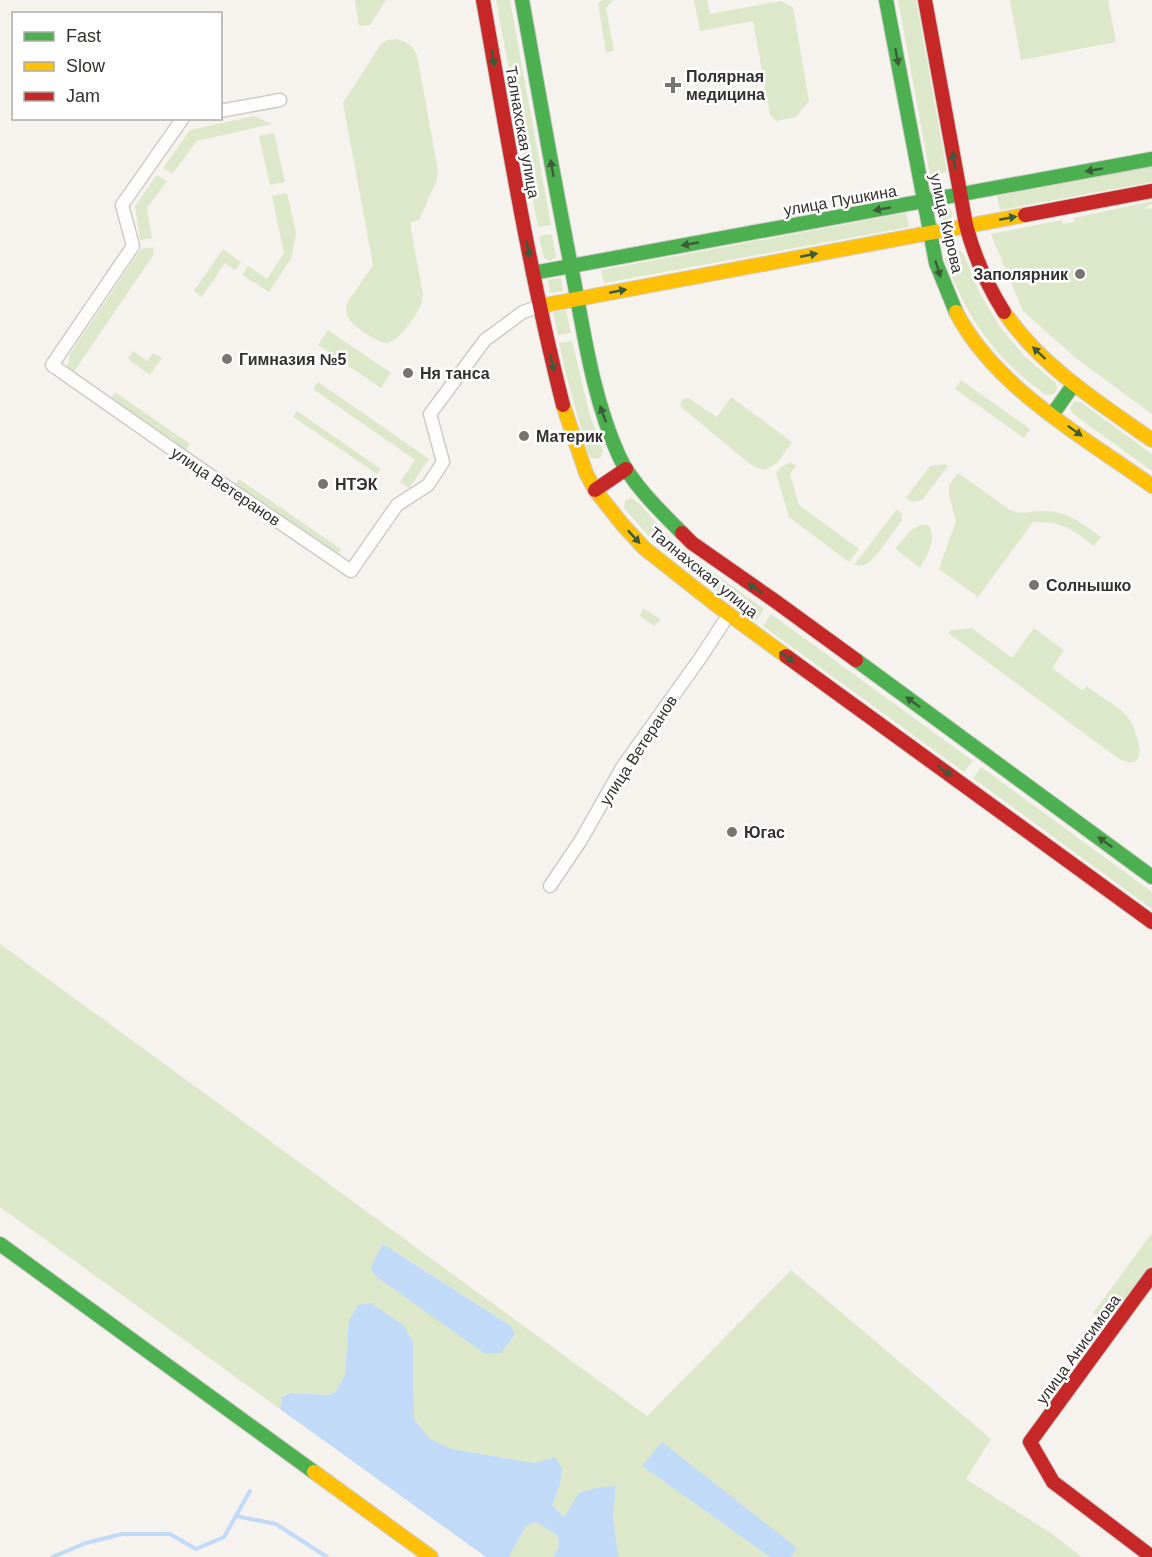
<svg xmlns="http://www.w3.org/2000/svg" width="1152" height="1557" viewBox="0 0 1152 1557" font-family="Helvetica,sans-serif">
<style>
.green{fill:#dde8cb;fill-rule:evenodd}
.water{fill:#c1daf8}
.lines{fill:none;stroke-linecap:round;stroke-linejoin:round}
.stream{stroke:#c1daf8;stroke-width:4}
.street-casing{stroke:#ceccc8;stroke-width:15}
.fast-casing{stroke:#ceccc8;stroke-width:16}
.slow-casing{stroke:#ceccc8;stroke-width:16}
.jam-casing{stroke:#ceccc8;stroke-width:16}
.street{stroke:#fefdfc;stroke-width:12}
.fast{stroke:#4caf50;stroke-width:14}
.slow{stroke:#ffc107;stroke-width:14}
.jam{stroke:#c62828;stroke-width:14}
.oneway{fill:#3c5c39}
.poi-dot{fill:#777471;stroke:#fff;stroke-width:2}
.labels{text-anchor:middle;stroke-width:5;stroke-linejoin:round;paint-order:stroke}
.poi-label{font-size:16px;font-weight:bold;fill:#33302d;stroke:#fff;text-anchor:start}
.street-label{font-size:16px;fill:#33302d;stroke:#fff}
</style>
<rect width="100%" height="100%" fill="#f6f2ee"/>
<!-- green -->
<path class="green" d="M 355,0 L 386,0 L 370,25 L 359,26 Z
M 496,0 L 510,0 L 551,225 L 538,227 Z
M 602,0 L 613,0 L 606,8 L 614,51 L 606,52 L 598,4 Z
M 694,0 L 707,0 L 710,14 L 780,1 L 793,7 L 809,101 L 796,117 L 776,121 L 770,115 L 753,21 L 700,31 Z
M 898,0 L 916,0 L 947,172 L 930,175 Z
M 1010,0 L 1108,0 L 1116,42 L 1021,60 Z
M 396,39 C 407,42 412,45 417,55 L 438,171 L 436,182 L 419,220 L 410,223 L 423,295 C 422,300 422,305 419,309 C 413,319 398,342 387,343 C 379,344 351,325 348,317 C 346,313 346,308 347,303 L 373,265 L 343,103 L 381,44 L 388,40 Z
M 254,116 L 272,124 L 197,141 L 172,174 L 163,168 L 190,130 Z
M 274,133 L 285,182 L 270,185 L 259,136 Z
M 1152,167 L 1152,182 L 1000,210 L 997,196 Z
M 157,175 L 167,181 L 147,208 L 152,238 L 140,240 L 135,206 Z
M 287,193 L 296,233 L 291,259 L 269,292 L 242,275 L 248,266 L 267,279 L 284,253 L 272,196 Z
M 1152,201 L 1152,204 L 1142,209 L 1152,208 L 1152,414 L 1077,359 L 1023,311 L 991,234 L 1062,220 L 1063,224 L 1074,222 L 1074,218 Z
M936 214a8 8 0 1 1 16 0a8 8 0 1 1-16 0Z
M 906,213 L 909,227 L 604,283 L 601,270 Z
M 552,234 L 556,257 L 550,261 L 544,258 L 539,236 Z
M 153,247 L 154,254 L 73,373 L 67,369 L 70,354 L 141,249 Z
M 223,249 L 241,262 L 235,270 L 225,263 L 202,297 L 194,291 Z
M 956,249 L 962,252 L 964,255 L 979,292 L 1000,327 L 1025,357 L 1056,383 L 1057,389 L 1054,394 L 1046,395 C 1035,386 1023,378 1013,368 C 984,340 967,312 951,275 C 947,264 939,253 956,249 Z
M 561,278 L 563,291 L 550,293 L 548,280 Z
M 566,310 L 571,333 L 558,335 L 553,312 Z
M 328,330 L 391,373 L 381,388 L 318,345 Z
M 572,341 L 589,412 L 603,451 L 601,457 L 596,459 L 591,458 L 588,453 L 566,374 L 559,343 Z
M 133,351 L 147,361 L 153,353 L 162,358 L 150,375 L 128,359 Z
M 961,380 L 1030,429 L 1024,438 L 955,389 Z
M 318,382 L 429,459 L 409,488 L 400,482 L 415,460 L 313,389 Z
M 115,392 L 190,444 L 186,450 L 111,398 Z
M 731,397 L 792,442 L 778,462 L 765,470 L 757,468 L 750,464 L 680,406 L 682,400 L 688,398 L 717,417 Z
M 1075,401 L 1082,403 L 1152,454 L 1152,471 L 1072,413 L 1070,407 Z
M 297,411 L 381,469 L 377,474 L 293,417 Z
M 791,462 L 796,466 L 790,474 L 799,505 L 859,549 L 849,562 L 789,517 L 776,473 L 781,467 Z
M 945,464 L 948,466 L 922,500 L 912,502 L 906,498 L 930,466 Z
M 958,473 L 1010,510 C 1024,516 1028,511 1042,511 C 1066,510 1083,524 1101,537 L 1094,546 C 1072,529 1062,521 1033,522 L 978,597 L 939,569 L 956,521 L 949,496 L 949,485 Z
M 239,479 L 341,549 L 337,555 L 235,485 Z
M 630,498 C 640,500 654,522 662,530 C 693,560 730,584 764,609 L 756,621 L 712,589 L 653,541 L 625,509 L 624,507 L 625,501 Z
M 897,509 L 902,514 L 902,520 C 894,530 878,556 868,563 C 864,566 859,566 854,565 Z
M 921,525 L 928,525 C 938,539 927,554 920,568 L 895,549 L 911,530 Z
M 643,608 L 661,620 L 654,626 L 640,616 Z
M 771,614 L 973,761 L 964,772 L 763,626 Z
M 972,628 L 1012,658 L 1034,628 L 1064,650 L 1052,668 L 1083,691 L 1086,686 C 1099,695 1114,704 1125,714 C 1138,727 1152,776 1119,759 L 948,633 L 951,630 Z
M 981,767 L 1152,892 L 1152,909 L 973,778 Z
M 0,944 L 647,1416 L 791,1270 L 991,1439 L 966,1479 L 1052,1534 L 1082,1557 L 791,1557 L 796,1548 L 642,1466 L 770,1557 L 620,1557 L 618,1555 L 613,1516 L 616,1486 L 564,1517 L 552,1505 L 560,1485 L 555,1457 L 534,1463 L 452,1449 L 430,1439 L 414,1419 L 413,1342 L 349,1321 L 345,1374 L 337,1390 L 329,1395 L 290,1393 L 282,1397 L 280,1409 L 0,1207 ZM 387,1246 L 511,1326 L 514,1334 Z
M 1152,1233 L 1152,1265 L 1108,1324 L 1093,1313 Z
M 536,1522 L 558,1536 L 559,1547 L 553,1557 L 509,1557 L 526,1526 Z"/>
<!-- water -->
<path class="water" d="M 382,1246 L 386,1246 L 511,1326 L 515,1334 L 501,1353 L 485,1354 L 374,1275 L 371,1268 L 374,1260 Z
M 371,1303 L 403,1325 L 413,1342 L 414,1419 L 430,1439 L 452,1449 L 534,1463 L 555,1457 L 562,1468 L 560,1485 L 552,1505 L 564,1517 L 579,1493 L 601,1487 L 616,1486 L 613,1516 L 618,1555 L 620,1557 L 553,1557 L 559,1547 L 558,1536 L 536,1522 L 526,1526 L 509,1557 L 486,1557 L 280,1409 L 282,1397 L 290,1393 L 329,1395 L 337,1390 L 345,1374 L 349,1321 L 358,1305 Z
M 662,1442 L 797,1548 L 791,1557 L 770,1557 L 642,1466 Z"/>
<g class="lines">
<!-- stream -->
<path class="stream" d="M 236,1516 L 276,1524 L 327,1557
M 52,1557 L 86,1543 L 122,1534 L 170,1534 L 196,1549 L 224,1537 L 250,1491"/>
<defs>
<path id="street" d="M 220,111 L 280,100
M 183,118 L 122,205 L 133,246 L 52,365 L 192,463 L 351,571 L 397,505 L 428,485 L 443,462 L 430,414 L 485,340 L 523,312 L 540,306
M 550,886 L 581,840 L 623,766 L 701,657 L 729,614"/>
<path id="fast" d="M 522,0 C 539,94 555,188 574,281 C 585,340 594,401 619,456 C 631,483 662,513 682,533
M 886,0 L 936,263 L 956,312
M 533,273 L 1152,159
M 1052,415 L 1074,384
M 856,660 L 1152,877
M 0,1244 L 314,1472"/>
<path id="slow" d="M 540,306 L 1025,215
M 956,312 C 995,388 1085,438 1152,486
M 1004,312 C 1042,367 1099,403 1152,440
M 563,405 L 586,473 L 595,490 L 622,524 L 644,548 L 715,604 L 786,656
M 314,1472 L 431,1557"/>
<path id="jam" d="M 483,0 C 507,135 529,271 563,405
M 925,0 L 966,225 C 974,256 987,285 1004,312
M 1025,215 L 1152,191
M 595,490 L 626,469
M 682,533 L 692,543 L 775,601 L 856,660
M 786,656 L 1152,922
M 1152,1275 L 1030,1442 L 1053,1482 L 1152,1557"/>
</defs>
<!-- street casing -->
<use href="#street" class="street-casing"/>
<!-- fast casing -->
<use href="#fast" class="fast-casing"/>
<!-- slow casing -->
<use href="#slow" class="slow-casing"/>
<!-- jam casing -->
<use href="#jam" class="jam-casing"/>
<!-- street -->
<use href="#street" class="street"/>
<!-- fast -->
<use href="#fast" class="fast"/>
<!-- slow -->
<use href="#slow" class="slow"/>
<!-- jam -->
<use href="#jam" class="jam"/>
</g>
<!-- one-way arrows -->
<defs><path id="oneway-solid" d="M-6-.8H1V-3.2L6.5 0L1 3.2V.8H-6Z" transform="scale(1.5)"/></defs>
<g class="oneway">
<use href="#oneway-solid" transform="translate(897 57) rotate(79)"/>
<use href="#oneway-solid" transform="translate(493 58) rotate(80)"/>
<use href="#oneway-solid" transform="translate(954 160) rotate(-100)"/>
<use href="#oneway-solid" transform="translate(552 168) rotate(-100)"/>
<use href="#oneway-solid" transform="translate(1094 170) rotate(170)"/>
<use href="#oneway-solid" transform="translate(882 209) rotate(170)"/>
<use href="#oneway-solid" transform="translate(1008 218) rotate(-11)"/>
<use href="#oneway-solid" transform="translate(690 244) rotate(170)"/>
<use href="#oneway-solid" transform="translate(528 249) rotate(79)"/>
<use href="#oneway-solid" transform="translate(809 255) rotate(-11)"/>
<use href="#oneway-solid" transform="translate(938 269) rotate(72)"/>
<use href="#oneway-solid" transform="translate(618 291) rotate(-11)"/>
<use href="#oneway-solid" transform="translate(1039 353) rotate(-137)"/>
<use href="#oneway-solid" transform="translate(552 363) rotate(76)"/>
<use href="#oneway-solid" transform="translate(603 414) rotate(-110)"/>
<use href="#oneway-solid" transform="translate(1075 431) rotate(36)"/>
<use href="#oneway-solid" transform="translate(634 537) rotate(47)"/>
<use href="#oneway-solid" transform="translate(755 588) rotate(-145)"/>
<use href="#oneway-solid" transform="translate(787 657) rotate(36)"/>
<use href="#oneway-solid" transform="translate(913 702) rotate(-144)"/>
<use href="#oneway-solid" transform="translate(945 771) rotate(36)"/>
<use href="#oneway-solid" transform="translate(1105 842) rotate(-144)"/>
</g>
<!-- markers -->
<g class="poi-dot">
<path d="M670 76h6v6h6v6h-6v6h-6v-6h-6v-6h6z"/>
<circle cx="1080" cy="274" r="6"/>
<circle cx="227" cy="359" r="6"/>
<circle cx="408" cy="373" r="6"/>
<circle cx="524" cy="436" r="6"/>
<circle cx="323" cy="484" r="6"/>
<circle cx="1034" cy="585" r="6"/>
<circle cx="732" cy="832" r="6"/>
</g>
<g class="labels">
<!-- poi labels -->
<g class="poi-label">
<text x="686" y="82">Полярная<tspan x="686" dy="18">медицина</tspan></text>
<text x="1068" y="280" text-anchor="end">Заполярник</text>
<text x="239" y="365">Гимназия №5</text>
<text x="420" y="379">Ня танса</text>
<text x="536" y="442">Материк</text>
<text x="335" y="490">НТЭК</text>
<text x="1046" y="591">Солнышко</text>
<text x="744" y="838">Югас</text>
</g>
<!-- street labels -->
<g class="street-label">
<text transform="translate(523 132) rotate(80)" y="6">Талнахская улица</text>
<text transform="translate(840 200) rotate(-10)" y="6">улица Пушкина</text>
<text transform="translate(947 223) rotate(77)" y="6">улица Кирова</text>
<text transform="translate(226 486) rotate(34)" y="6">улица Ветеранов</text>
<text transform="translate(704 572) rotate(39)" y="6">Талнахская улица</text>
<text transform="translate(638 750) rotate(-57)" y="6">улица Ветеранов</text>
<text transform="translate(1078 1349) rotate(-54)" y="6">улица Анисимова</text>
</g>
</g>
<!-- legend -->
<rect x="12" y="12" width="210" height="108" fill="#ffffff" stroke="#adacab" stroke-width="1.5"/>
<rect x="24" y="32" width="30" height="9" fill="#4caf50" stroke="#adacab" stroke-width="1.5"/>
<text x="66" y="42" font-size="18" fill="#33302d">Fast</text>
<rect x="24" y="62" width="30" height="9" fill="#ffc107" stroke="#adacab" stroke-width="1.5"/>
<text x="66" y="72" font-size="18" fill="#33302d">Slow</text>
<rect x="24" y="92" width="30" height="9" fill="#c62828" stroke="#adacab" stroke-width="1.5"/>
<text x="66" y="102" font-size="18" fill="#33302d">Jam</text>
</svg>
